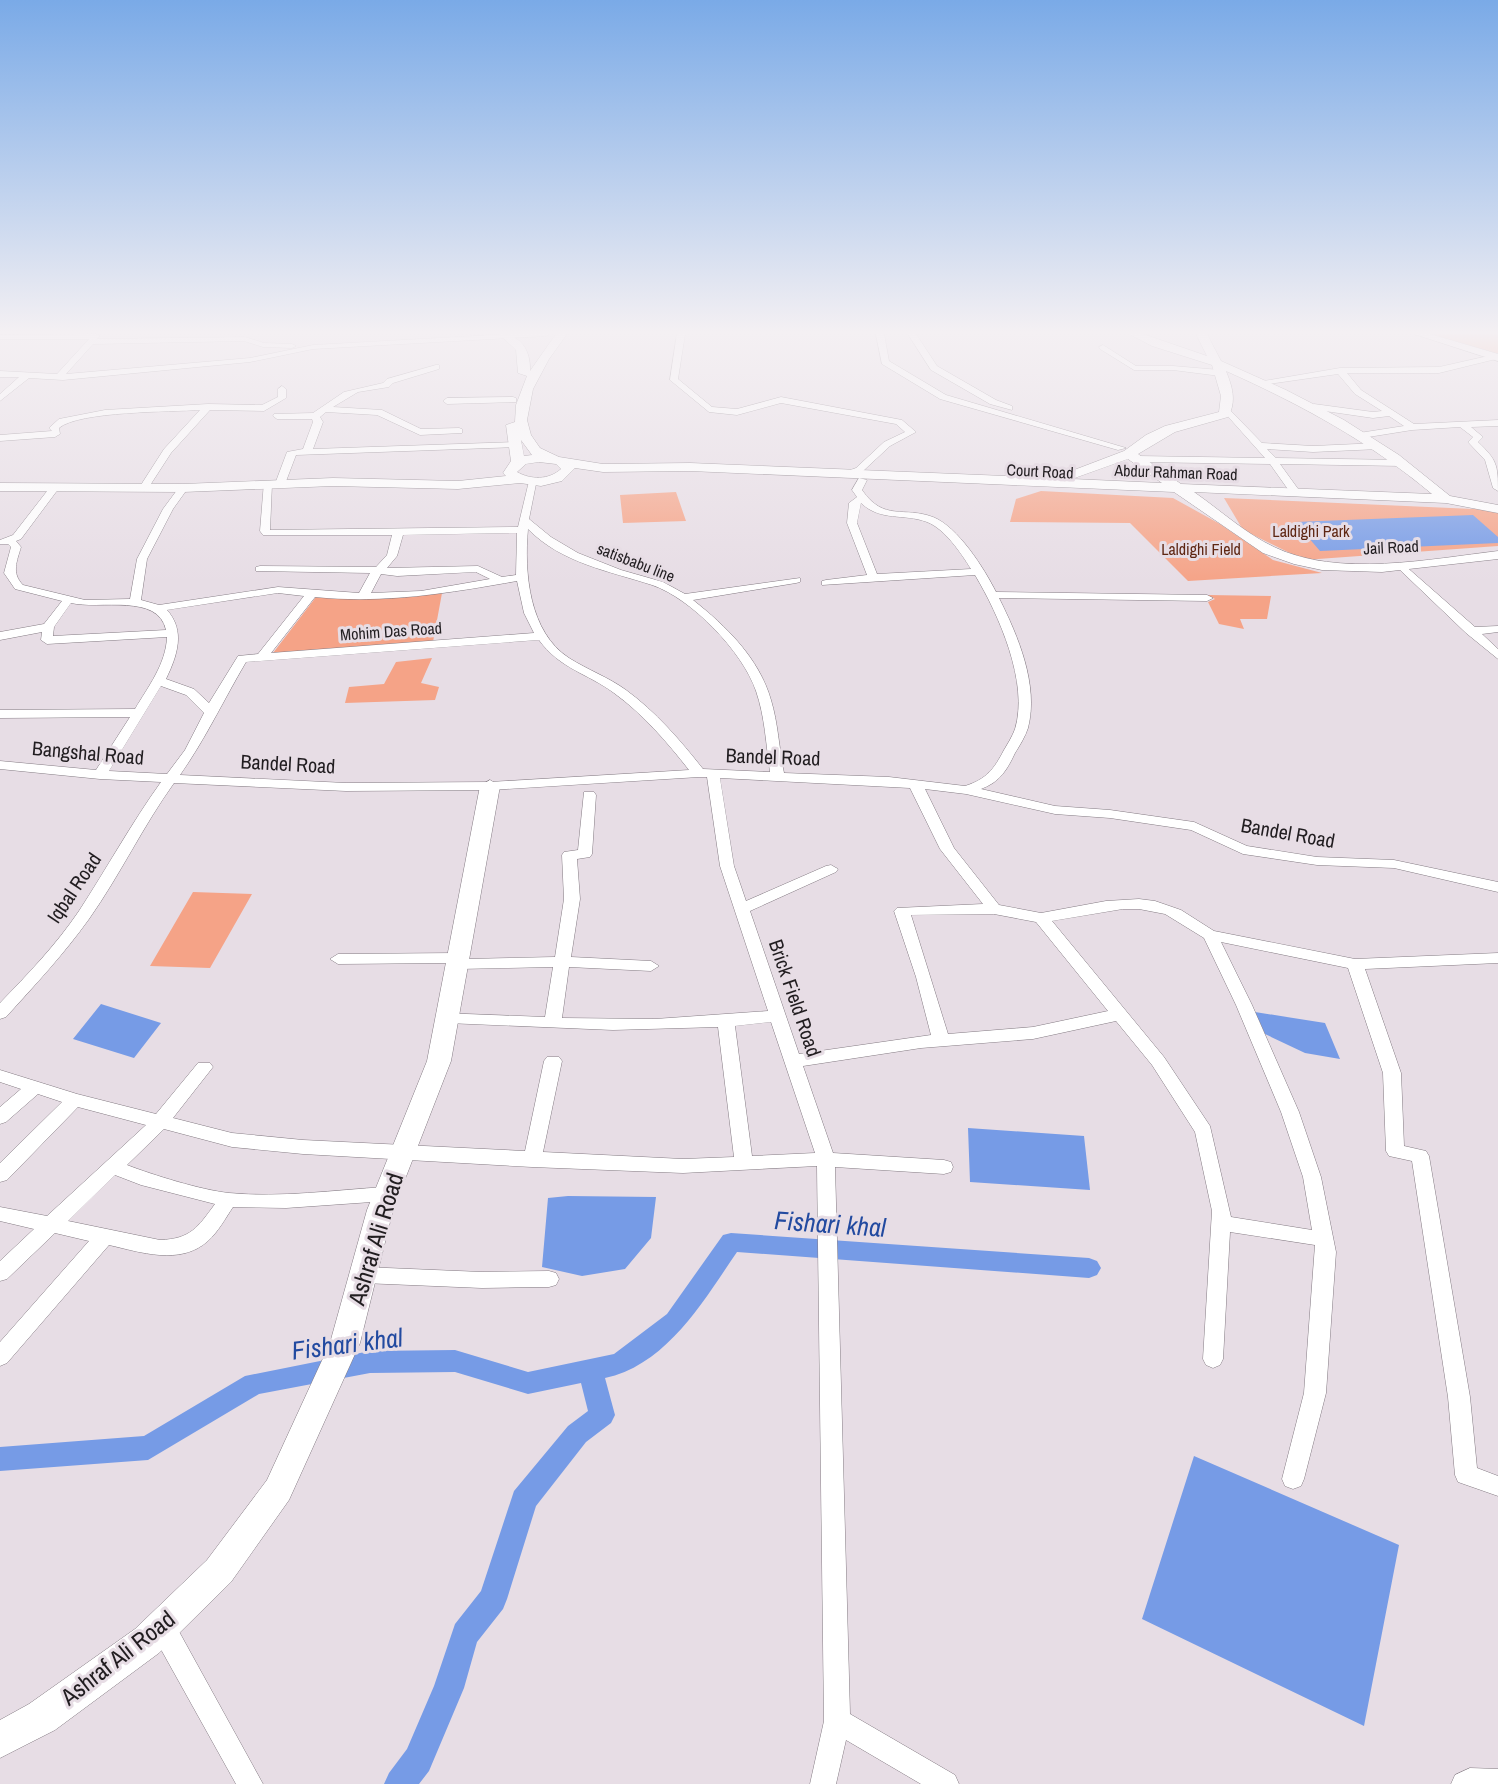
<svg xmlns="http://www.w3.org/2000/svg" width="1498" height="1784" viewBox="0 0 1498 1784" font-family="'Archivo Narrow',sans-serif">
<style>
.green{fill:#f5a387}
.water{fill:#769be6}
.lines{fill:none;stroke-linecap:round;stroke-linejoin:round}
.canal{fill:#769be6;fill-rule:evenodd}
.street-casing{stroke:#847b83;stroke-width:1}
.secondary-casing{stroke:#847b83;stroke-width:1}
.street{fill:#fff;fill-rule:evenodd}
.secondary{fill:#fff;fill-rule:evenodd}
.labels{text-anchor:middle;stroke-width:6;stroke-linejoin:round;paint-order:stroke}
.far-street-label{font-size:16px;fill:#211d20;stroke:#e7dde5}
.far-park-label{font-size:16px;fill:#5e2612;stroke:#e7dde5}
.street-label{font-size:20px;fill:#211d20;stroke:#e7dde5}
.near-street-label{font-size:24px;fill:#211d20;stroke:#e7dde5}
.near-water-label{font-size:26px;font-style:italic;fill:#224aa0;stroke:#e7dde5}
</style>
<rect width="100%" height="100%" fill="#e7dde5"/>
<!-- green -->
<path class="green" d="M 1431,334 L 1498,334 L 1498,353 L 1495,353 Z
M 1041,491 L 1173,498 L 1220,524 L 1273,560 L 1322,573 L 1188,581 L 1130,523 L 1010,522 L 1016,499 Z
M 676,492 L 686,521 L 623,523 L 620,495 Z
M 1224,498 L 1496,510 L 1498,511 L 1498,546 L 1304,560 L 1243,530 Z
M 442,593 L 433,642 L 273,653 L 316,597 L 374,599 Z
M 1207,595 L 1271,596 L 1267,619 L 1240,619 L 1244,629 L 1219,624 L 1208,602 L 1215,599 Z
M 432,658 L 421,683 L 439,687 L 435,700 L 345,703 L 349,687 L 384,684 L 396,662 Z
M 193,892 L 252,894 L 210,968 L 150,966 Z"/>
<!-- water -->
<path class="water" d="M 1473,515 L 1498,537 L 1498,543 L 1320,551 L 1295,522 Z
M 101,1004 L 161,1023 L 134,1058 L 73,1039 Z
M 1255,1012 L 1325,1023 L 1340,1059 L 1305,1053 L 1265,1034 Z
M 968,1128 L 1084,1136 L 1090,1190 L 970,1182 Z
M 568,1196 L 656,1197 L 651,1238 L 625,1269 L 582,1276 L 542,1267 L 548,1198 Z
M 1194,1456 L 1399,1545 L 1364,1726 L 1142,1619 Z"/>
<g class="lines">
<!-- canal -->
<path class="canal" d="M 731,1233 L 1089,1258 L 1097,1261 L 1101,1268 L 1097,1275 L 1089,1278 L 737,1252 C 704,1300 667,1365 605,1378 L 615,1415 L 611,1423 L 586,1442 L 536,1506 L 507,1599 L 503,1609 L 477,1642 L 464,1688 L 429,1771 L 419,1784 L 384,1784 L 389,1773 L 407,1749 L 434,1686 L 455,1624 L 481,1591 L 514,1491 L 568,1426 L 588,1411 L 581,1383 L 528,1394 L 455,1372 L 370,1373 L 259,1394 L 148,1460 L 0,1471 L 0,1447 L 144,1436 L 245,1376 L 370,1351 L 455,1350 L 528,1372 L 614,1354 L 667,1314 L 723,1235 Z"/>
<defs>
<path id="street" d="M 96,334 L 100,336 L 97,339 L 245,337 L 264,343 L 292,344 L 296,346 L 292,348 L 263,347 L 244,341 L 93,344 L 66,374 L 250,358 L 313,345 L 511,334 L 550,334 L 546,336 L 313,349 L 250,362 L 63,380 L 29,378 L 0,401 L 0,394 L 19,377 L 0,377 L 0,371 L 57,374 L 89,339 L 0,339 L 0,335 Z
M 677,334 L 685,334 L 678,379 L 712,407 L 737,409 L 781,397 L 902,420 L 916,432 L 890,446 L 862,472 L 845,476 L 845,472 L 856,468 L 884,442 L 905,432 L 896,424 L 781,403 L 737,415 L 709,412 L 670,380 Z
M 876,334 L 884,334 L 889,361 L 946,395 L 1126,448 L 1118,450 L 940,399 L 882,364 Z
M 908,334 L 916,334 L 937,366 L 996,400 L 1012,406 L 1012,410 L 990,404 L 931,370 Z
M 1103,345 L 1136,366 L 1173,366 L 1220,370 L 1224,373 L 1220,376 L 1173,370 L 1134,370 L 1100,349 L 1099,347 Z
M 1493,355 L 1497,357 L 1496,359 L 1439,373 L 1347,373 L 1361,390 L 1414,424 L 1498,420 L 1498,426 L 1471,427 L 1483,437 L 1478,442 C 1497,460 1498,465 1498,491 L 1493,488 L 1485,460 L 1468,442 L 1473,437 L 1460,427 L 1412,430 L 1362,438 L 1357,435 L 1359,433 L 1404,426 L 1389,416 L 1373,418 L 1311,409 L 1310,407 L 1314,404 L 1373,412 L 1382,411 L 1355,394 L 1338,374 L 1262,385 L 1258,382 L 1340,368 L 1439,367 Z
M 436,365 L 439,365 L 439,369 L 393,383 L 389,387 L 358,392 L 333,407 L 382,410 L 421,429 L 459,428 L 462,429 L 462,433 L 420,435 L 377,415 L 326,412 L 320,417 L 323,422 L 313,449 L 516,442 L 521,445 L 519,447 L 296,455 L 285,484 L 277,486 L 275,484 L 287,452 L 303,449 L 313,422 L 312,419 L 277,419 L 273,416 L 274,414 L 313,413 L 344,392 L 383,383 L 387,379 Z
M 282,386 L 286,389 L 286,398 L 264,411 L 210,410 L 171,453 L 147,490 L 144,491 L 139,488 L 164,449 L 200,410 C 171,412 79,411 59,428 L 60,434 L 55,437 L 0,441 L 0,435 L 52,431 L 49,428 L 59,419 L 105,410 L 208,404 L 262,405 L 278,397 L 278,389 Z
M 513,397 L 516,398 L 516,402 L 447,404 L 443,401 L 447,398 Z
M 1227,407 L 1262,443 L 1313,446 L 1379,443 L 1384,446 L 1379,449 L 1313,452 L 1267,449 L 1276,458 L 1403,460 L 1408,463 L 1403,466 L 1280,464 L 1301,493 L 1296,496 L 1292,495 L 1270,464 L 1137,462 L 1132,459 L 1137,456 L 1265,458 L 1224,412 L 1223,410 Z
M 859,478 L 867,480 L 862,490 C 884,522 904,506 933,517 C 958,527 984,568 996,592 L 1207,595 L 1213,598 L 1207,601 L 999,598 C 1018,636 1039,685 1028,728 C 1025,737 1020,745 1015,753 C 1007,770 1000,782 981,789 L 1055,806 L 1110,810 L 1194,822 L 1247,846 L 1317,857 L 1394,860 L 1498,882 L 1498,892 L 1394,868 L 1317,865 L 1243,854 L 1191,830 L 1110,818 L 1055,814 L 966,794 L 925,789 L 954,848 L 999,905 L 1041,913 L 1106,901 L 1139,899 L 1155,901 L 1181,910 L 1214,931 L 1355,959 L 1498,953 L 1498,963 L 1365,969 L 1401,1073 L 1404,1146 L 1426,1151 L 1429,1156 L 1470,1397 L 1477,1468 L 1498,1476 L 1498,1496 L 1458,1482 L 1455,1475 L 1448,1397 L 1412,1161 L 1389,1156 L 1386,1151 L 1383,1073 L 1348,968 L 1221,942 L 1252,1005 L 1299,1112 L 1321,1177 L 1336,1252 L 1326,1393 L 1304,1479 L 1301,1486 L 1293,1489 L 1285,1486 L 1282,1479 L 1304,1393 L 1315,1245 L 1230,1232 L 1223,1359 L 1220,1365 L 1213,1368 L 1206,1365 L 1203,1359 L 1212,1211 L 1195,1132 L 1152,1065 L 1116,1021 L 1033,1039 L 921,1048 L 803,1066 L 833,1153 L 944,1160 L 951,1162 L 953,1167 L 951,1172 L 944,1174 L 835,1167 L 850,1714 L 955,1775 L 959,1784 L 921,1784 L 846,1740 L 836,1784 L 810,1784 L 824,1721 L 817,1166 L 683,1173 L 532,1167 L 303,1154 L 232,1147 L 164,1129 L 127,1165 C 153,1175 201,1190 229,1193 C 281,1198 334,1190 386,1187 L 393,1189 L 395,1194 L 393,1199 L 386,1201 L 286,1208 L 233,1207 C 225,1219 218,1232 208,1241 C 180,1266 140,1252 109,1245 L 7,1363 L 0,1366 L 0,1342 L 89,1241 L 55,1233 L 7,1279 L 0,1281 L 0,1261 L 34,1229 L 0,1221 L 0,1207 L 47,1216 L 146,1125 L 78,1107 L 7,1180 L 0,1182 L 0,1163 L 62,1102 L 38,1094 L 6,1122 L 0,1124 L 0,1107 L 21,1089 L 0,1082 L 0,1070 L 77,1094 L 156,1114 L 198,1063 L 210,1063 L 213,1067 L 173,1118 L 232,1133 L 303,1140 L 525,1151 L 544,1061 L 547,1057 L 559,1057 L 562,1061 L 543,1152 L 683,1159 L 734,1157 L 718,1027 L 613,1030 L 447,1023 L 441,1021 L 439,1017 L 441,1013 L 545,1017 L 553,967 L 457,969 L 451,968 L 450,963 L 338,964 L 330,959 L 338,954 L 458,953 L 464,954 L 466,959 L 555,957 L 564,899 L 562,855 L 564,852 L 578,850 L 584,792 L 594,792 L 596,795 L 592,854 L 590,857 L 577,859 L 580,899 L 571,957 L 651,961 L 659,966 L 651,971 L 569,967 L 562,1018 L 655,1019 L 768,1011 L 720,866 L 707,777 L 699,777 L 490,790 L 346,791 L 174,783 C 143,826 120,875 89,919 C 64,954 35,985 6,1017 L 0,1019 L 0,1003 C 28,974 56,945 79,911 C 107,868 131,824 161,782 L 100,779 L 0,769 L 0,761 L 96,770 L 130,717 L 0,718 L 0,710 L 135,709 C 148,687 166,664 167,637 L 47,644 L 41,640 L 42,632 L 0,640 L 0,632 L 44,624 L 62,601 L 15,589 L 4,573 L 11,547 L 8,544 L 0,544 L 0,540 L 13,535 L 51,486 L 59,488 L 21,539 L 16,541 L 21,547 C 17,561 11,573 23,585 L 85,600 L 130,599 L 137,559 L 163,509 L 180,486 L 186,486 L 188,488 L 173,509 L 147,559 L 141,600 L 159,605 L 278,587 L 359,593 L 370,573 L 256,571 L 256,567 L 260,566 L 376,567 L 387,555 L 392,535 L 263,535 L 260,531 L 264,482 L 272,484 L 270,530 L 518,527 L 529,481 L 537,479 L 529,519 L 551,537 L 578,553 L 621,570 L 663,582 L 685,594 L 800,578 L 800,582 L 796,583 L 693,600 C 726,626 759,658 771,700 C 778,723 779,748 784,773 L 889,777 L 965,786 C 987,779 994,769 1004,750 C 1008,743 1012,737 1015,729 C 1029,683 999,615 975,575 L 822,585 L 822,581 L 826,580 L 867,575 L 847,523 L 849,503 L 857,497 L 852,490 ZM 861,503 C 881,522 903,513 927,522 C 945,529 961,553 971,569 L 877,574 L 857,523 ZM 528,529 C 561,563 609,571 652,585 C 691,598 743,652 756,691 C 765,717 766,745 770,772 L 703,769 C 680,740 656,712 626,690 C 608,677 588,670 569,658 C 529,632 524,573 528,529 ZM 517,533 L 516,575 L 502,577 L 478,566 L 387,568 L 397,556 L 403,535 ZM 476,572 L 490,579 L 421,591 L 371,593 L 381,574 L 397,576 ZM 517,581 L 524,613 L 534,633 L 271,653 L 315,597 C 385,604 449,593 517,581 ZM 278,593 L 304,596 L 258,654 L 238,656 L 209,703 L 194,689 L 166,679 C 177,656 186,631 167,610 ZM 71,603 C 100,610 158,593 166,630 L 53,636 L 54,627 ZM 539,640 C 560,669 587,673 614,693 C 643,714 667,742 689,770 L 490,782 L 346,783 L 180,775 C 206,738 223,701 246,662 ZM 161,686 L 186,695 L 204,713 L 185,750 L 167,774 L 109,771 ZM 720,778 L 910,788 L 940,849 L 983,904 L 897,908 L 894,911 L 916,977 L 931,1035 L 799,1054 L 750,911 L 836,872 L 838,869 L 831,865 L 826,866 L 746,901 L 734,866 ZM 1123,909 L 1139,909 L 1165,914 L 1204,938 L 1236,1005 L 1281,1112 L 1303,1177 L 1312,1230 L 1231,1217 L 1210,1126 L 1164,1057 L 1052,921 ZM 994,914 L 1036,922 L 1108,1011 L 1033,1027 L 948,1034 L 911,915 ZM 771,1022 L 815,1153 L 752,1156 L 735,1026 ZM 115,1175 L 141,1185 L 215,1204 C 198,1227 191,1239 160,1240 L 68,1221 Z
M 1402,563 L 1475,627 L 1498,626 L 1498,632 L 1482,634 L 1498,649 L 1498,659 L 1466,633 L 1398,568 L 1398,564 Z
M 363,1267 L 482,1272 L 549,1271 L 556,1273 L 559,1279 L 556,1285 L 549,1287 L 482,1288 L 363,1283 L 356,1281 L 353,1275 L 356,1269 Z
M 162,1614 L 171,1617 L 263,1784 L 236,1784 L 153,1635 L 150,1626 L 153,1617 Z
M 1470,1768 L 1498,1769 L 1498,1784 L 1451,1784 L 1455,1775 Z"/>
<path id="secondary" d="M 499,334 C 520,334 531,350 530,371 L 556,334 L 567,334 L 549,359 L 533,389 L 527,420 L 531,435 L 540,448 L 559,457 L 603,464 L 690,463 L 1053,478 L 1124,451 L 1146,435 L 1165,426 L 1219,412 L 1221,396 L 1212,365 L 1152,346 L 1129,334 L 1143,334 L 1207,356 L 1196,334 L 1207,334 L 1221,361 L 1286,390 L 1344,420 L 1399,455 L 1450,496 L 1498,505 L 1498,513 L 1446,503 L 1194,492 C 1220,510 1246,534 1274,547 C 1338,578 1430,559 1498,551 L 1498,559 L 1382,572 L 1322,570 L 1294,564 L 1263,553 L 1174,492 L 690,471 L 603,472 L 575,468 L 562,481 L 541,486 L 520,483 L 458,489 L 333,486 L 183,492 L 0,491 L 0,483 L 183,484 L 333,478 L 458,481 L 506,476 L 503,473 L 511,461 L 506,425 L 515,422 L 516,405 L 527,376 L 518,373 L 516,350 ZM 1226,371 C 1300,404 1370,442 1432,494 L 1181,484 L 1138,454 L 1175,432 L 1228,417 C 1237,401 1232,386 1226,371 ZM 521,440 L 532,455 L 524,456 ZM 1128,459 L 1162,483 L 1072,479 ZM 539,462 L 556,464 L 561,469 C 549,480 531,480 517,472 L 526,464 Z
M 1414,334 L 1430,334 L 1498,354 L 1498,361 Z
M 490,780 L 500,786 L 451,1061 L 393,1210 L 360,1343 L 289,1500 L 231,1582 L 159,1653 L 55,1730 L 0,1758 L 0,1720 L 29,1704 L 135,1629 L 207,1560 L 267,1480 L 330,1343 L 367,1210 L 427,1061 L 480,786 Z"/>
</defs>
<!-- street casing -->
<use href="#street" class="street-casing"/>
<!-- secondary casing -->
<use href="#secondary" class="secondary-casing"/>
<!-- street -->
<use href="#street" class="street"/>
<!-- secondary -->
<use href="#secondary" class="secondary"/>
</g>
<!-- sky -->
<linearGradient id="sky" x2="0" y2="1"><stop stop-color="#7aaae7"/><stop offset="0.57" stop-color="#f4f0f3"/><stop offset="1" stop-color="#f4f0f3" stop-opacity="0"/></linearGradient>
<rect width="1498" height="583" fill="url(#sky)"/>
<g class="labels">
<!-- far-street labels -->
<g class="far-street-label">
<text transform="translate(1040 471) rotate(3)" y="6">Court Road</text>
<text transform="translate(1176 472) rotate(2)" y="6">Abdur Rahman Road</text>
<text transform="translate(1391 547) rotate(-3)" y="6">Jail Road</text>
<text transform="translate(636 562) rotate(21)" y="6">satisbabu line</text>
<text transform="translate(391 631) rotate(-4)" y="6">Mohim Das Road</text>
</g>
<!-- far-park labels -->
<g class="far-park-label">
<text x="1311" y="537">Laldighi Park</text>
<text x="1201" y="555">Laldighi Field</text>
</g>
<!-- street labels -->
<g class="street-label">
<text transform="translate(88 753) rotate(5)" y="7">Bangshal Road</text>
<text transform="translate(773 757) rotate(2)" y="7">Bandel Road</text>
<text transform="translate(288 764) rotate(3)" y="7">Bandel Road</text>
<text transform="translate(1288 833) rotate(10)" y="7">Bandel Road</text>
<text transform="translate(74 888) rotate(-56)" y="7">Iqbal Road</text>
<text transform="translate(795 998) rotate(71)" y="7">Brick Field Road</text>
</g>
<!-- near-street labels -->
<g class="near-street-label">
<text transform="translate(376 1239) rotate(-73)" y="8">Ashraf Ali Road</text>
<text transform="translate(118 1658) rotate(-38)" y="8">Ashraf Ali Road</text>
</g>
<!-- near-water labels -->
<g class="near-water-label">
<text transform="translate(830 1224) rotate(4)" y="9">Fishari khal</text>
<text transform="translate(347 1344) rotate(-7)" y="9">Fishari khal</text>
</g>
</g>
</svg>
